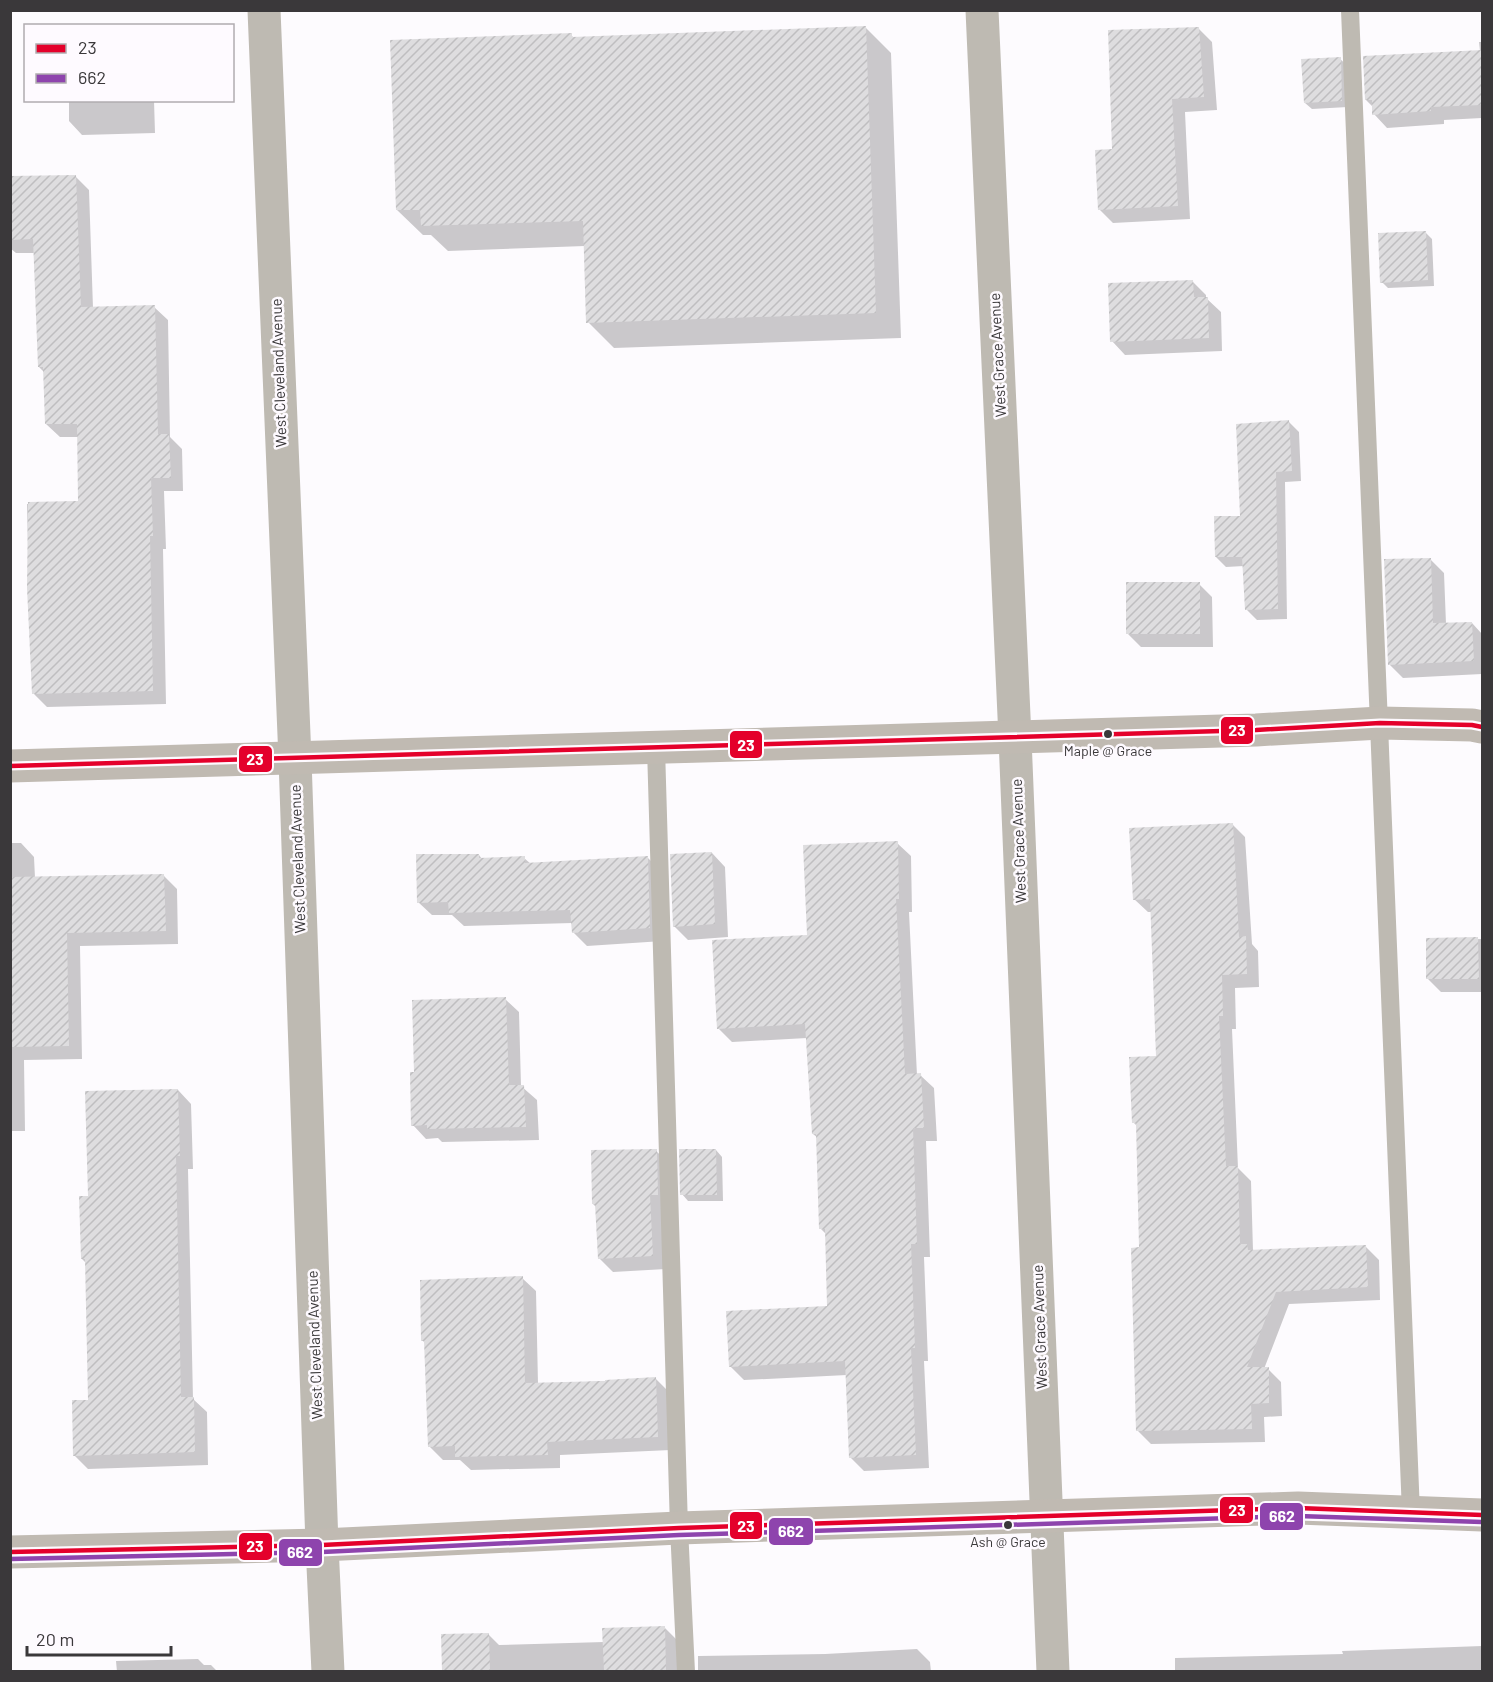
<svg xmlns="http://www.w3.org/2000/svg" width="1493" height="1682" viewBox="0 0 1493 1682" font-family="Barlow,sans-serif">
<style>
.shadow{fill:#0003}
.building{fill:url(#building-hatch)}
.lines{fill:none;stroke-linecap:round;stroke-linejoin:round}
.lane{stroke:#bebab2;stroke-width:18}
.street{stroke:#bebab2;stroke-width:33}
.primary{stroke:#c0bab2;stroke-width:33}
.bus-1-casing{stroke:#fefaff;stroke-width:9}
.bus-2-casing{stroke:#fefaff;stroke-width:9}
.bus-1{stroke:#e4002b;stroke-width:4.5}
.bus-2{stroke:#8e44ad;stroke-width:4.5}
.bus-dot{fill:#3a383a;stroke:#fefaff;stroke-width:2}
.labels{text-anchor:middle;stroke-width:5;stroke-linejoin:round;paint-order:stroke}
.bus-label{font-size:14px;fill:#3a383a;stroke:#fefaff}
.street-label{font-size:15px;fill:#3a383a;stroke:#fefaff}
.line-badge{stroke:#fefaff;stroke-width:2}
.badge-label{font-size:16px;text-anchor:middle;font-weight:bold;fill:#fff}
</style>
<defs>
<pattern id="building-hatch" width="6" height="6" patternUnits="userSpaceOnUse" patternTransform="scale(1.5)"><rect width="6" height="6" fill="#dedddf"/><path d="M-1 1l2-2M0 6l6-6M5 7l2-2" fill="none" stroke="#bfbec0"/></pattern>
</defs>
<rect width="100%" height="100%" fill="#fdfbfe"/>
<!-- shadow -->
<path class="shadow" d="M 866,28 L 891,53 L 901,338 L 614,348 L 588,322 L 585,246 L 448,251 L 431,235 L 423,235 L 397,210 L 571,35 L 574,38 Z
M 1198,28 L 1212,42 L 1217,110 L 1185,112 L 1190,219 L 1113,223 L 1099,209 L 1114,150 Z
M 1479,42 L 1482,42 L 1482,118 L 1444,120 L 1444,124 L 1387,128 L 1374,114 L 1373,107 L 1366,100 L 1480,51 Z
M 1340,59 L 1347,65 L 1348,107 L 1312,109 L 1305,103 Z
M 69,100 L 154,100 L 155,133 L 82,135 L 69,121 Z
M 75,176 L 89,190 L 93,308 L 154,307 L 168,320 L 170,437 L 182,449 L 183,491 L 164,491 L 166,549 L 163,549 L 166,704 L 47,707 L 34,694 L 29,588 L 27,504 L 80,502 L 78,437 L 60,437 L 46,424 L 44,372 L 39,367 L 35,253 L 16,253 L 10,248 L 10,177 Z
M 1425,232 L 1432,239 L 1434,286 L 1388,288 L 1382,282 Z
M 1192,281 L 1206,295 L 1206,298 L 1221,312 L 1222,351 L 1125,355 L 1112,341 Z
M 1289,422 L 1299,432 L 1301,481 L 1285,482 L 1287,619 L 1257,620 L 1247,610 L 1244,566 L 1226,567 L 1216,557 L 1242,517 Z
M 1430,559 L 1444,573 L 1446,624 L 1472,623 L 1482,634 L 1482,674 L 1403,678 L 1389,664 Z
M 1199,584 L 1212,597 L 1213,647 L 1141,647 L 1128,634 Z
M 1232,824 L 1245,837 L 1252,944 L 1258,951 L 1259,987 L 1235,988 L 1236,1029 L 1232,1029 L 1238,1168 L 1251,1181 L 1253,1251 L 1365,1246 L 1379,1260 L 1380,1300 L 1289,1304 L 1264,1369 L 1268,1369 L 1281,1382 L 1282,1416 L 1264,1417 L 1265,1442 L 1151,1444 L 1138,1431 L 1141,1249 L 1138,1127 L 1133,1122 L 1158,1058 L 1152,912 L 1148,912 L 1134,899 Z
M 10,843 L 21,843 L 34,857 L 35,878 L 164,876 L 177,889 L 178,944 L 80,946 L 82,1059 L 24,1060 L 25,1131 L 10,1131 Z
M 897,843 L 911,856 L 912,912 L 909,912 L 917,1075 L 920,1075 L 934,1088 L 937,1141 L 926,1141 L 930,1257 L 924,1257 L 928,1361 L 924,1361 L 929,1468 L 864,1471 L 850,1457 L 847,1375 L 744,1380 L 730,1366 L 829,1308 L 826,1234 L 821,1229 L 818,1138 L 813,1134 L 807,1038 L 732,1042 L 718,1028 Z
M 712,853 L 725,867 L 728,937 L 688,940 L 674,926 Z
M 479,855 L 482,859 L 524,858 L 531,864 L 647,857 L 661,871 L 663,941 L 587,946 L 573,932 L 573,923 L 464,926 L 452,915 L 432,915 L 418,902 Z
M 1482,939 L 1482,992 L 1441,992 L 1428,979 L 1427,940 Z
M 505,999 L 519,1012 L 521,1086 L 537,1100 L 539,1140 L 442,1142 L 438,1138 L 426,1139 L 413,1125 L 415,1073 Z
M 178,1090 L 191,1104 L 193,1169 L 188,1169 L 193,1399 L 207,1412 L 208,1465 L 88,1469 L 74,1455 L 89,1401 L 86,1263 L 82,1259 L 89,1197 Z
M 716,1150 L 722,1157 L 723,1201 L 688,1201 L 682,1194 Z
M 656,1151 L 670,1164 L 666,1269 L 613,1272 L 599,1258 L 596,1207 L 593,1204 Z
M 522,1278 L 536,1291 L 538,1384 L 656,1379 L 669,1392 L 671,1450 L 560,1455 L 560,1468 L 471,1470 L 460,1460 L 443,1460 L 429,1446 L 426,1344 L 422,1340 Z
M 664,1627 L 677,1640 L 687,1672 L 443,1672 L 442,1636 L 488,1634 L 499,1645 L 604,1642 Z
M 1482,1646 L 1482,1672 L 1175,1672 L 1175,1658 L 1343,1654 L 1342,1651 Z
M 917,1649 L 930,1662 L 931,1672 L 698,1672 L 698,1656 L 825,1654 Z
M 198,1659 L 204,1665 L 211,1665 L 218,1672 L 117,1672 L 116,1661 Z"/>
<!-- building -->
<path class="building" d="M 866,26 L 876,313 L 586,323 L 583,221 L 421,226 L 420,210 L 396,210 L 390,40 L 572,33 L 572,37 Z
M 1199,27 L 1204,97 L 1172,99 L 1178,206 L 1098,210 L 1095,150 L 1112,149 L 1108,30 Z
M 1482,50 L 1482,105 L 1431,107 L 1431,111 L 1372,115 L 1372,100 L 1365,100 L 1363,56 Z
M 1341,57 L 1342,101 L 1304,103 L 1301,59 Z
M 76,175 L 81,307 L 155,305 L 158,434 L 169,434 L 171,478 L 151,478 L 153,536 L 150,536 L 153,691 L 32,694 L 27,588 L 28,502 L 78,501 L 77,424 L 45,424 L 43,367 L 38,367 L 33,239 L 10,240 L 10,176 Z
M 1426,231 L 1428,280 L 1380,283 L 1378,233 Z
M 1193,280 L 1194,297 L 1208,297 L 1209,338 L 1110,342 L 1108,283 Z
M 1289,420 L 1292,471 L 1276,472 L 1278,609 L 1245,610 L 1242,557 L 1215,557 L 1214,516 L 1240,516 L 1236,424 Z
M 1431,558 L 1433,623 L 1472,622 L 1474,661 L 1388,665 L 1384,559 Z
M 1126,582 L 1200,582 L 1200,634 L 1126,634 Z
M 1233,823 L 1239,937 L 1246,936 L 1247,974 L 1222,975 L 1223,1016 L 1219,1016 L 1226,1166 L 1238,1166 L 1240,1244 L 1247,1244 L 1248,1250 L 1366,1245 L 1368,1287 L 1276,1292 L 1247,1367 L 1269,1367 L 1269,1403 L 1251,1404 L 1252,1429 L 1136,1431 L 1131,1248 L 1139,1247 L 1136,1123 L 1132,1123 L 1129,1057 L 1156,1056 L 1150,899 L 1133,900 L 1129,828 Z
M 898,841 L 899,899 L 896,899 L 905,1074 L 921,1073 L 924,1128 L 913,1128 L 917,1244 L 911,1244 L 915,1348 L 911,1348 L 916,1455 L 849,1458 L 845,1361 L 729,1367 L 726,1311 L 827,1306 L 825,1229 L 819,1229 L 816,1134 L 812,1134 L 805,1024 L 717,1029 L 712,940 L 807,935 L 803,845 Z
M 712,852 L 715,924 L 673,927 L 670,854 Z
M 416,854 L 479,854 L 479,858 L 525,856 L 525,863 L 648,856 L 650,928 L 572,933 L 570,910 L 449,913 L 448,902 L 417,903 Z
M 164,874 L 166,931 L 67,933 L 69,1046 L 10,1047 L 10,877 Z
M 1478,937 L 1479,979 L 1426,979 L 1426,938 Z
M 506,997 L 509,1085 L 524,1085 L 526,1127 L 427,1129 L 427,1125 L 411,1126 L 410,1072 L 414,1072 L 412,1000 Z
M 178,1089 L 180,1156 L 176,1156 L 181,1397 L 194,1397 L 195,1452 L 73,1456 L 72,1400 L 88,1400 L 85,1259 L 81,1259 L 79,1196 L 88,1196 L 85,1091 Z
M 657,1149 L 658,1195 L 650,1195 L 653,1256 L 598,1259 L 595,1204 L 592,1204 L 591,1150 Z
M 679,1149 L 716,1149 L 717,1195 L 680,1195 Z
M 523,1276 L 525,1383 L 605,1381 L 605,1380 L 656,1377 L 658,1437 L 547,1442 L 548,1455 L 455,1457 L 455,1446 L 428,1447 L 424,1341 L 421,1341 L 420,1280 Z
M 665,1626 L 666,1671 L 604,1671 L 602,1628 Z
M 489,1633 L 490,1671 L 442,1671 L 441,1634 Z"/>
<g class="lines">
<!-- lane -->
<path class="lane" d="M 1350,10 L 1411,1513
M 656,748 L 679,1528 L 686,1672"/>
<!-- street -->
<path class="street" d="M 264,10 L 295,759 L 322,1545 L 328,1672
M 982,10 L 1015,738 L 1053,1672"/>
<!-- primary -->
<path class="primary" d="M 10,766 L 1256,730 L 1380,723 L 1472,725 L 1482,727
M 10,1552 L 322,1545 L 679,1528 L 1298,1508 L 1482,1515"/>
<defs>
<path id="bus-1" d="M 10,766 L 1256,730 L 1380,723 L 1472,725 L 1482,727
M 10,1552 L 322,1545 L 679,1528 L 1298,1508 L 1482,1515"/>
<path id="bus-2" d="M 10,1559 L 322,1552 L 679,1535 L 1298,1516 L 1482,1522"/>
</defs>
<!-- bus-1 casing -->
<use href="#bus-1" class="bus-1-casing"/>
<!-- bus-2 casing -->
<use href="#bus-2" class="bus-2-casing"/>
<!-- bus-1 -->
<use href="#bus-1" class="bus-1"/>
<!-- bus-2 -->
<use href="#bus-2" class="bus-2"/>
</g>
<!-- markers -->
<g class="bus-dot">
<circle cx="1108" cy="734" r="5"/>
<circle cx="1008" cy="1525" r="5"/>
</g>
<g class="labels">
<!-- bus labels -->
<g class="bus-label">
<text x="1108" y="756">Maple @ Grace</text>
<text x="1008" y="1547">Ash @ Grace</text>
</g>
<!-- street labels -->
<g class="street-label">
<text transform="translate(998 355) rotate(-93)" y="5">West Grace Avenue</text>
<text transform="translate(279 373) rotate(-92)" y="5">West Cleveland Avenue</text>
<text transform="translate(1019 841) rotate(-92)" y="5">West Grace Avenue</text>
<text transform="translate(298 859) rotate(-92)" y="5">West Cleveland Avenue</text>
<text transform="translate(1040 1327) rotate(-92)" y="5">West Grace Avenue</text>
<text transform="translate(315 1345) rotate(-92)" y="5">West Cleveland Avenue</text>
</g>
</g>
<g class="line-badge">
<rect x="1220" y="716" width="34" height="29" rx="6" fill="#e4002b"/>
<rect x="729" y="730" width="34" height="29" rx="6" fill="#e4002b"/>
<rect x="238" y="745" width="35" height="28" rx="6" fill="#e4002b"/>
<rect x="1219" y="1496" width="35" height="28" rx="6" fill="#e4002b"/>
<rect x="1259" y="1502" width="45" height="29" rx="6" fill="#8e44ad"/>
<rect x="729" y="1511" width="34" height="29" rx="6" fill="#e4002b"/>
<rect x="768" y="1517" width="46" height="29" rx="6" fill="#8e44ad"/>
<rect x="238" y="1532" width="35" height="29" rx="6" fill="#e4002b"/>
<rect x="278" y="1538" width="45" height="29" rx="6" fill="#8e44ad"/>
</g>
<g class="badge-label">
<text x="1237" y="736">23</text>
<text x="746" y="751">23</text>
<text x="255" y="765">23</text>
<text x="1237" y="1516">23</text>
<text x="1282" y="1522">662</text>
<text x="746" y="1532">23</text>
<text x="791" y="1537">662</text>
<text x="255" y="1552">23</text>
<text x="300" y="1558">662</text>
</g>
<!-- border -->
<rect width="1493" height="1682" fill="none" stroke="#3a383a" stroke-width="24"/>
<!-- legend -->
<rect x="24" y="24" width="210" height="78" fill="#fefaff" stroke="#b0acb0" stroke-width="1.5"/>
<rect x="36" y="44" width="30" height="9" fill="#e4002b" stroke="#b0acb0" stroke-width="1.5"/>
<text x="78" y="54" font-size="18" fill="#3a383a">23</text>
<rect x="36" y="74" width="30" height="9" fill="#8e44ad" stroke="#b0acb0" stroke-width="1.5"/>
<text x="78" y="84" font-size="18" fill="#3a383a">662</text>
<!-- scale -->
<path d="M27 1646v9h144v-9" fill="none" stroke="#3a383a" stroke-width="3"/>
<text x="36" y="1646" font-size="18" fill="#3a383a" stroke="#fefaff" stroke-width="4.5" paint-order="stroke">20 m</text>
</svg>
